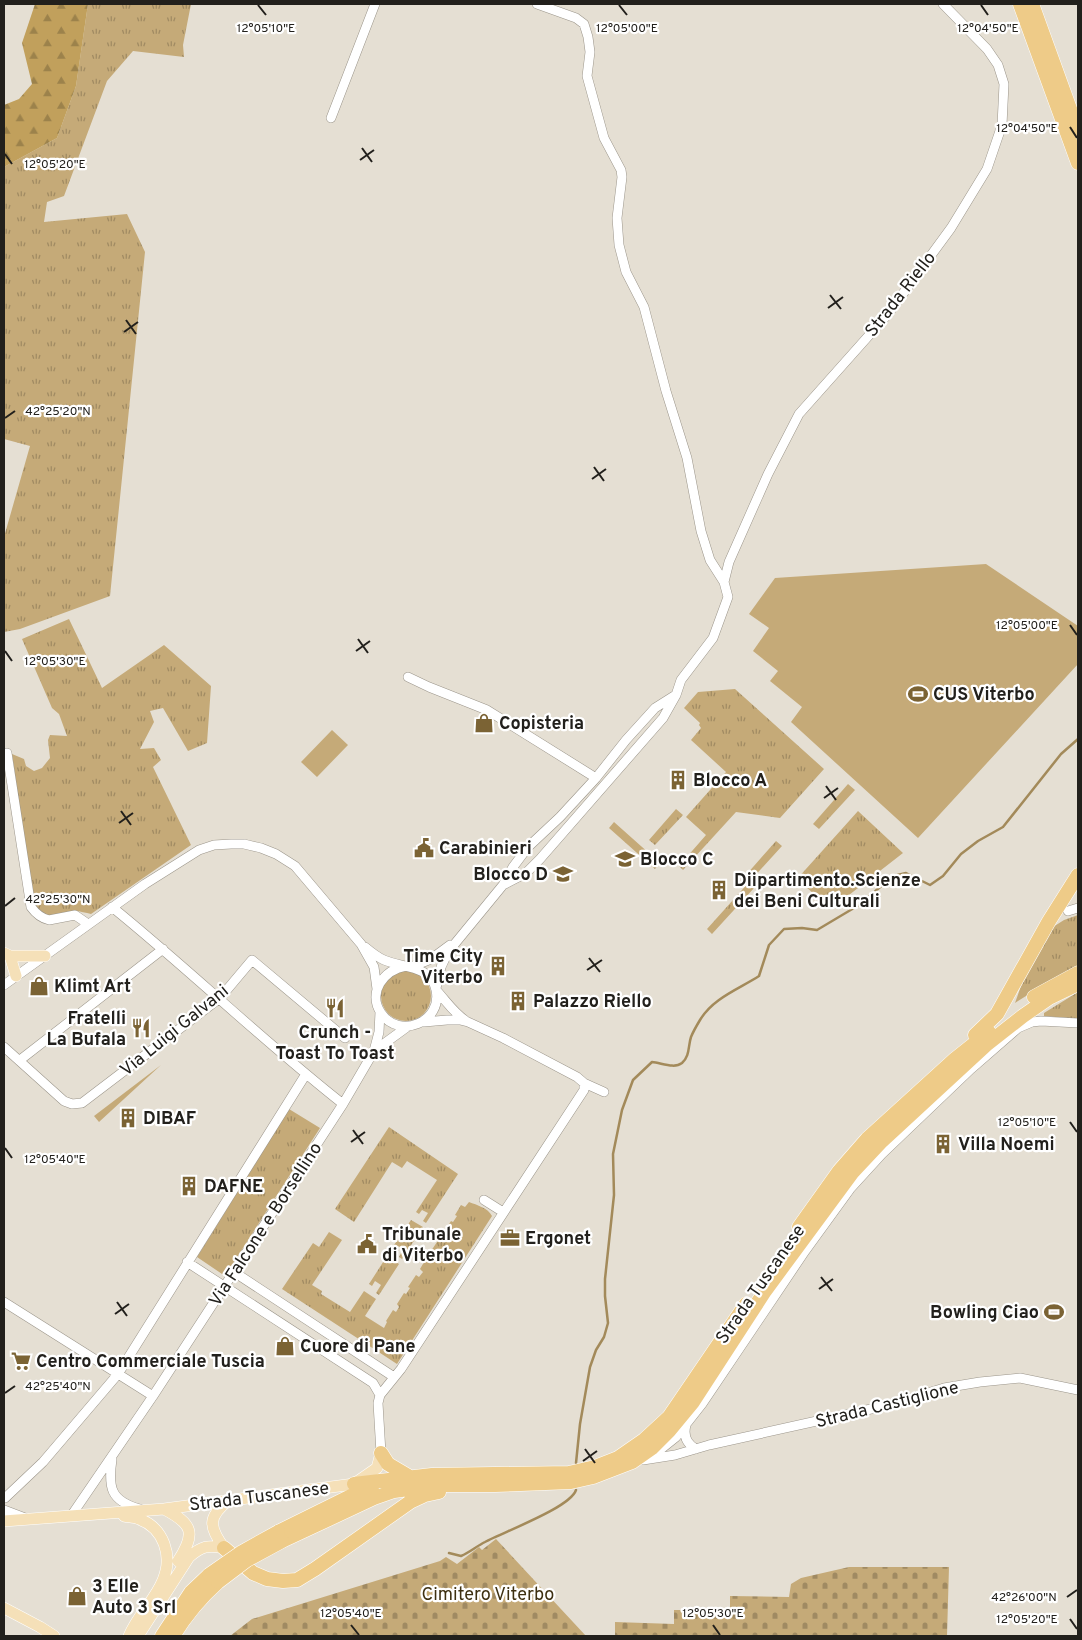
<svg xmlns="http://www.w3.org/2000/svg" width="1082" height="1640" viewBox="0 0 1082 1640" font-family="Overpass,sans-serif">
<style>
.grass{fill:url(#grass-tufts)}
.forest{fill:url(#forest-firs)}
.cemetery{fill:url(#cemetery-stones)}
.garden{fill:#c5aa78}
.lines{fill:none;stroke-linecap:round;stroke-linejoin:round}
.stream{stroke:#a38a5a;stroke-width:2.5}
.minor-casing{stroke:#9b958a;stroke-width:10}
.major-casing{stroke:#fff;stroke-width:12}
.highway-casing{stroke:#fff;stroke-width:15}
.minor{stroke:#fff;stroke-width:9}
.major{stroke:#f5e0b8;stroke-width:11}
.highway{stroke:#eecb88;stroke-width:14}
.highway-bridge-casing{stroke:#fff;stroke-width:15;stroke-linecap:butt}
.highway-bridge{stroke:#eecb88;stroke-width:14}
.ticks{fill:none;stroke:#22201c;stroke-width:2}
.labels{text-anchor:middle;stroke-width:4.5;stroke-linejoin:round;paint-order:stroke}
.street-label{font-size:18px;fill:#22201c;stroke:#fff}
.poi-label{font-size:18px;font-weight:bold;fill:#22201c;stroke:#fff;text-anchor:start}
.park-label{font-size:18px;fill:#3e3011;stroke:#fff}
.ticks-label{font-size:12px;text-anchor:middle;fill:#22201c;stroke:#fff;stroke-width:4.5;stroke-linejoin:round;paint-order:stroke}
</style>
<defs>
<pattern id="grass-tufts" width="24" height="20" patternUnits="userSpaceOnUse" patternTransform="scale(1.25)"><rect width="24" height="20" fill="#c5aa78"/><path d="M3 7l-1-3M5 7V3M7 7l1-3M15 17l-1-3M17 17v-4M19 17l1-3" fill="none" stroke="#a08a62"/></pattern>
<pattern id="forest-firs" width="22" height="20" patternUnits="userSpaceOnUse" patternTransform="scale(1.25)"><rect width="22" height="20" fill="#c1a05c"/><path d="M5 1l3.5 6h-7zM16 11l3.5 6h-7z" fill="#9c824b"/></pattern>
<pattern id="cemetery-stones" width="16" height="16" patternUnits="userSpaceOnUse" patternTransform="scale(1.25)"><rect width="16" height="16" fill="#c5aa78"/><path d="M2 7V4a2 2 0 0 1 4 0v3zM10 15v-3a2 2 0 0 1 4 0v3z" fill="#a08a62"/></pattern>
</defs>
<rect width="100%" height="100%" fill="#e5dfd3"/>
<!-- grass -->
<path class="grass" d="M 88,4 L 191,4 L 183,45 L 184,57 L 133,51 L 107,81 L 64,196 L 47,202 L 44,222 L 127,214 L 145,252 L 110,596 L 20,629 L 4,632 L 4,537 L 30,446 L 4,439 L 4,167 L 57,138 L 76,86 Z
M 69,619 L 102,688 L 164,645 L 211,686 L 207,743 L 188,751 L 163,708 L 150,711 L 154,722 L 140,749 L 154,748 L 161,760 L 153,767 L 191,845 L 91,914 C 86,913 80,911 75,911 C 58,911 43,925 33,901 L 12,754 L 24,759 L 26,766 L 34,771 L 42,768 L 50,758 L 48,740 L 50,735 L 67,736 L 59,714 L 52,708 L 22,639 Z
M 735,689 L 824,769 L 780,818 L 736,812 L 683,870 L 679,866 L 706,835 L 686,817 L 726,772 L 691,740 L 701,728 L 699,725 L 700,723 L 684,708 L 698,692 Z
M 848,784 L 855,790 L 819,829 L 813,824 Z
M 676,809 L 683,815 L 655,845 L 649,840 Z
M 858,811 L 903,853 L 831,909 L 797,879 Z
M 614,822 L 660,863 L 655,869 L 609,828 Z
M 776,841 L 782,846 L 751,880 L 746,875 Z
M 750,881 L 755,887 L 712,934 L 707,929 Z
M 1078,915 L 1078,967 L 1042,986 L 1015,1003 L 1022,983 L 1053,927 L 1064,920 Z
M381 996a25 25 0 1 1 50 0a25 25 0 1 1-50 0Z
M 1078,992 L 1078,1019 L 1044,1016 L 1044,1013 Z
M 161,1065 L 99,1122 L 94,1116 Z
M 289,1109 L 320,1128 L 225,1276 L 197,1257 Z
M 389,1127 L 458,1174 L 426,1223 L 423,1221 L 428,1213 L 422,1210 L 419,1214 L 416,1212 L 437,1180 L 407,1161 L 402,1168 L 392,1162 L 354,1222 L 335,1209 Z
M 469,1202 C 477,1205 488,1208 492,1216 L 397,1364 L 282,1289 L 313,1243 L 319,1247 L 329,1232 L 342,1240 L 312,1285 L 322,1291 L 321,1294 L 350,1312 L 364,1291 L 376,1299 L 365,1316 L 384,1328 L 387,1322 L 386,1321 L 393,1310 L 396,1312 L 399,1307 L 397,1304 L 404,1293 L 406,1294 L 410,1288 L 408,1287 L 416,1275 L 419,1277 L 423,1272 L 420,1269 L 427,1257 L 429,1258 L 433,1253 L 431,1251 L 439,1239 L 443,1242 L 447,1236 L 443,1233 L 451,1221 L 453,1222 L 457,1216 L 455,1215 L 461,1205 L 465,1207 Z
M 411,1220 L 423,1227 L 402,1259 L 399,1257 L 403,1249 L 398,1246 L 395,1250 L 392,1248 Z
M 387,1256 L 399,1264 L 379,1295 L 376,1293 L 381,1285 L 375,1281 L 372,1286 L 369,1284 Z"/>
<!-- forest -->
<path class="forest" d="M 35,4 L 88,4 L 76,86 L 57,138 L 4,167 L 4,105 L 19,99 L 32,84 L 22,43 Z"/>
<!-- cemetery -->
<path class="cemetery" d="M 496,1539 L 586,1636 L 230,1636 L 252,1619 L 440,1561 L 446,1557 L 457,1564 L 479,1547 L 482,1550 Z
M 849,1567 L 949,1567 L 947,1636 L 615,1636 L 615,1622 L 674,1624 L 674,1610 L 730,1610 L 730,1596 L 789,1597 L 791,1584 L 801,1578 Z"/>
<!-- garden -->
<path class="garden" d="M 986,564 L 1078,626 L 1078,664 L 918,838 L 791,722 L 802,707 L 770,681 L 778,671 L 753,651 L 769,628 L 749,614 L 775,578 Z
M 332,730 L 348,745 L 317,777 L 301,762 Z"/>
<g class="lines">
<!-- stream -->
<path class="stream" d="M 576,1463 L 580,1424 L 590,1367 L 596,1350 L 604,1337 L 608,1323 L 605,1296 L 605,1279 L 614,1195 L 613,1154 L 622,1110 L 633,1080 L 652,1062 C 662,1063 674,1069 682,1063 C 690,1056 688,1046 691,1037 C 693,1032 697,1025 700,1020 C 713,998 739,989 759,976 L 769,945 L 784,929 L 802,928 L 817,930 L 859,905 L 893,876 L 906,873 L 930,885 L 943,876 L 961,854 L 978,841 L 1003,827 L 1061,754 L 1078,739
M 449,1553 L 461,1556 C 470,1552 477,1546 485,1542 C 503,1532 570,1508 576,1490"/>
<defs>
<path id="minor" d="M 537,4 L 576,18 L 584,24 L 588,37 L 590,52 L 587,76 L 604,138 L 621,170 L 622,177 L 617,218 L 619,245 L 626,272 L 644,307 L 666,391 L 687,458 L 701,531 L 710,560 L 724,582
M 331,118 L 375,4
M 408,677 L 429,687 L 487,710 L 596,778
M 7,753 L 31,907 C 36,914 41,918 49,920 L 75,915 L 88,924
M 503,885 L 526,873 L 540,859 L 663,718 L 676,695 L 681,680 L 713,638 L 728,597 L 724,582 L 729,562 L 768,474 L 799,414 L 888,314 L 951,228 L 987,169 L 1002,125 L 1004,84 L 998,65 L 987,49 L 943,4
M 112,907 C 191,971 264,1042 343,1104
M 1068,911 L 1078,908
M 365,947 C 371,952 377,957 384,960 C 403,968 431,965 436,990 C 443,1022 399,1040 381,1013 C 367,992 384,970 406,966
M 411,967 L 431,959 L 450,945
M 4,985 L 145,884 L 199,850 L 214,845 L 231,844 L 244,844 L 261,848 L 276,854 L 295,866 L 361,944 L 374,967 L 377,989
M 436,988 L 441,967 L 448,952 L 503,885 L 513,867 L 528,847 L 560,817 L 596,778 L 626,740 L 655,708 L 674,696
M 437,991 C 447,1002 453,1012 466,1021
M 424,1022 L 447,1020 L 460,1020 L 468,1022 L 503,1038 L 577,1077 L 584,1083 L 604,1092
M 4,1047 L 64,1101 L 72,1104 L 82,1103 L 220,998 L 252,960 L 345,1038
M 374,1051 L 407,1027
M 20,1060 L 163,949
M 484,1200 L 503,1212
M 187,1262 L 373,1383 L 380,1395
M 234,1272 L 394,1377
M 4,1302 L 153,1396
M 686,1425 C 683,1436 687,1444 696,1449
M 655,1452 L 661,1449 L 676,1437 L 702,1404 L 805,1251 L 850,1189 L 882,1154 L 971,1069 L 1018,1028 L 1032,1022 L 1041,1021 L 1078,1023
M 381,1453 L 378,1403 L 380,1395 L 401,1369 L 584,1090 L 584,1083
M 112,1459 C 108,1487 110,1501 140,1509
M 643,1460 L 675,1455 L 709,1445 L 889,1405 L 944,1388 L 980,1382 L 1020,1378 L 1078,1390
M 5,1498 L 43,1462 L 118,1374 L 306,1074
M 4,1510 L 25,1518
M 71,1516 L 153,1396 L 343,1104 L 374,1051 L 379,1032 L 380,1012"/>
<path id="major" d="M 4,953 L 10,956 L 45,956
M 10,956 L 16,976
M 164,1509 C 193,1524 196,1533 178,1561
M 124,1516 C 129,1517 135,1517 139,1519 C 164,1528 173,1556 163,1580 C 155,1600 137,1616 129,1636
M 4,1521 L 164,1509 L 354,1484 L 377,1468 L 381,1453
M 224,1548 C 209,1527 207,1517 229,1500
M 4,1608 L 40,1627 L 54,1636
M 138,1636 L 189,1557 C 202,1546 207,1545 224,1548"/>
<path id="highway" d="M 1020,4 L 1078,163
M 1032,4 L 1078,131
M 1034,997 L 1078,973
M 975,1035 L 997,1014 L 1049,921 L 1078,875
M 799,1227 L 839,1171 L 867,1139 L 955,1059 L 989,1032
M 381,1453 L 388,1464 L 410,1477
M 354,1484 L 432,1475 L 569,1473 L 595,1467 L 618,1458 L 644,1440 L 669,1417 L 746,1304
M 278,1532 L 359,1492 L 372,1487
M 282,1541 L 374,1498 L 394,1491 L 437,1485 L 495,1485 L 571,1482 L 593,1477 L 632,1462 L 652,1448 L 669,1431 L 693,1402 L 765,1291 L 852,1173 L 882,1141 L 986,1045 L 1023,1016 L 1049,998 L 1078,984
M 224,1548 L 253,1573 L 267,1579 L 283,1581 L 297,1580 L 315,1569 L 410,1502 L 425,1495 L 439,1492
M 162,1636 L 191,1592 L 209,1575
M 173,1636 C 186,1615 200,1598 218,1582"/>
</defs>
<!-- minor casing -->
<use href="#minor" class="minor-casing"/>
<!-- major casing -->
<use href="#major" class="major-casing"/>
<!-- highway casing -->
<use href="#highway" class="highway-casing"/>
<!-- minor -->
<use href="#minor" class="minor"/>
<!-- major -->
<use href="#major" class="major"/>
<!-- highway -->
<use href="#highway" class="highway"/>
<defs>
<path id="highway-bridge" d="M 209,1575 L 242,1552 L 278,1532
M 218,1582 L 247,1560 L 282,1541"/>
</defs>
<!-- highway-bridge casing -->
<use href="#highway-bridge" class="highway-bridge-casing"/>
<!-- highway-bridge -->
<use href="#highway-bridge" class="highway-bridge"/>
</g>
<!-- ticks -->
<path class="ticks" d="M 258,5 L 266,15M 619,5 L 627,15M 981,5 L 988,15M 1070,127 L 1077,138M 362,148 L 372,162M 5,154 L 12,164M 360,160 L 374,150M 830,295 L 841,309M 828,308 L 843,297M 126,320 L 136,334M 124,332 L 138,322M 5,418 L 15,411M 594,467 L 604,481M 592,479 L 606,469M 1070,625 L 1077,635M 358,639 L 368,653M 5,651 L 12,661M 356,651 L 370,641M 826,786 L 836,800M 824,798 L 838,788M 121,811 L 131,825M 119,823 L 133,813M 5,906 L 15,898M 589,958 L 600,972M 587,970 L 602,960M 1070,1122 L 1077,1132M 353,1130 L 363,1144M 351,1142 L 365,1132M 5,1148 L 12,1158M 821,1277 L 832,1291M 819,1289 L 833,1279M 117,1302 L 127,1316M 115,1314 L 129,1304M 5,1393 L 15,1386M 585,1449 L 595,1463M 583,1461 L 597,1451M 1067,1597 L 1077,1590M 1070,1619 L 1077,1629M 351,1625 L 359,1635M 713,1625 L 720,1635"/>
<!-- icons -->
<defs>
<symbol id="stadium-bare" viewBox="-9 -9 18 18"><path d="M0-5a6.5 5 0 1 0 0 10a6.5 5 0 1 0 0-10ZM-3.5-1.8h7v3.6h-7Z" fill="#7b6334" stroke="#fff" stroke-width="2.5" paint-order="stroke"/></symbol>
<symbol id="shop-bare" viewBox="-9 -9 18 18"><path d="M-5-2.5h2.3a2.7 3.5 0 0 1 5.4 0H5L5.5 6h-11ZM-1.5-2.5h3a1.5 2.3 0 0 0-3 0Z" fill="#7b6334" stroke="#fff" stroke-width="2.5" paint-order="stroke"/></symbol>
<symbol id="building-bare" viewBox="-9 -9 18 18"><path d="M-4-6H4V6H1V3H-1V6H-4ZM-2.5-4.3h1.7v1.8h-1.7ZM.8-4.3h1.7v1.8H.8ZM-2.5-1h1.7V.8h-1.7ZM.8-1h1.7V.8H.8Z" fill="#7b6334" stroke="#fff" stroke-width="2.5" paint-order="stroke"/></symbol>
<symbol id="civic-bare" viewBox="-9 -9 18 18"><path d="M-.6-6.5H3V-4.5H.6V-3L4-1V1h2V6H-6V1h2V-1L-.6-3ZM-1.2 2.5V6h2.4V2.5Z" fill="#7b6334" stroke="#fff" stroke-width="2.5" paint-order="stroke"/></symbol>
<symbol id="university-bare" viewBox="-9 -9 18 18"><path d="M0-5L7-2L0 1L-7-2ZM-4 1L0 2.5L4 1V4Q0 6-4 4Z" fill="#7b6334" stroke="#fff" stroke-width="2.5" paint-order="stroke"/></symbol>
<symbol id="restaurant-bare" viewBox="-9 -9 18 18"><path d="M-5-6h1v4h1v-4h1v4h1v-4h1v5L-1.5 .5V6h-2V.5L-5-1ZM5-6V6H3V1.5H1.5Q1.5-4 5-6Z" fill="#7b6334" stroke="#fff" stroke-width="2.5" paint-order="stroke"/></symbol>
<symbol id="office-bare" viewBox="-9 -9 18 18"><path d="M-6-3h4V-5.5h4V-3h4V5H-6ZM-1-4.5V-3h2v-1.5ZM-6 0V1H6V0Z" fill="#7b6334" stroke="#fff" stroke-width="2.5" paint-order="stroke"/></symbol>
<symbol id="supermarket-bare" viewBox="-9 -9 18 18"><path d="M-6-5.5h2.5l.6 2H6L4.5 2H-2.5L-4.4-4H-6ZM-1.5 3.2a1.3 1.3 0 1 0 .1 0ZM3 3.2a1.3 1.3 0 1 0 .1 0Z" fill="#7b6334" stroke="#fff" stroke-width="2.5" paint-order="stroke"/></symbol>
</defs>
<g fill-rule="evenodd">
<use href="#stadium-bare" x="904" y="680" width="28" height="28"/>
<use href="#shop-bare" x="470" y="709" width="28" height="28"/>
<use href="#building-bare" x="664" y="766" width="28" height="28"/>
<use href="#civic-bare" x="410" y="834" width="28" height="28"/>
<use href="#university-bare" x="611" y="845" width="28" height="28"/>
<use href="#university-bare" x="549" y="860" width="28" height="28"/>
<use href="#building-bare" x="705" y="876" width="28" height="28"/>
<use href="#building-bare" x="484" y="952" width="28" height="28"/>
<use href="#shop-bare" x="25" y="972" width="28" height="28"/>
<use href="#building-bare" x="504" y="987" width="28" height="28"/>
<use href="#restaurant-bare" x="321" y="994" width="28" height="28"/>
<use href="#restaurant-bare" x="127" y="1014" width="28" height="28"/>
<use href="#building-bare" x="114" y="1104" width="28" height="28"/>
<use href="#building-bare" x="929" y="1130" width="28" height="28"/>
<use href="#building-bare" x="175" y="1172" width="28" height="28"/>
<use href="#office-bare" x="496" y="1224" width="28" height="28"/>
<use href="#civic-bare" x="353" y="1230" width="28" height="28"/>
<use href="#stadium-bare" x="1040" y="1298" width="28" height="28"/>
<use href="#shop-bare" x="271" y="1332" width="28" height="28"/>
<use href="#supermarket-bare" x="7" y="1347" width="28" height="28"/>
<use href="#shop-bare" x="63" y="1582" width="28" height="28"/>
</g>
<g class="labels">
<!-- street labels -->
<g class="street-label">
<text transform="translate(900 294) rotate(-52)" y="6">Strada Riello</text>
<text transform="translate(174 1030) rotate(-39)" y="6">Via Luigi Galvani</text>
<text transform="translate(265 1224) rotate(-57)" y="6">Via Falcone e Borsellino</text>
<text transform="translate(760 1284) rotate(-55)" y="6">Strada Tuscanese</text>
<text transform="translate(887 1404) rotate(-14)" y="6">Strada Castiglione</text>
<text transform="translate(259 1496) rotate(-7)" y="6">Strada Tuscanese</text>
</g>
<!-- poi labels -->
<g class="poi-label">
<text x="933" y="700">CUS Viterbo</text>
<text x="499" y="729">Copisteria</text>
<text x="693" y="786">Blocco A</text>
<text x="439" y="854">Carabinieri</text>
<text x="640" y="865">Blocco C</text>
<text x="548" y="880" text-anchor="end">Blocco D</text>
<text x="734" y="886">Diipartimento.Scienze<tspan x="734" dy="21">dei Beni Culturali</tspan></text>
<text x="483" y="962" text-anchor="end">Time City<tspan x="483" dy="21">Viterbo</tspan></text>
<text x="54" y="992">Klimt Art</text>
<text x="533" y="1007">Palazzo Riello</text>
<text x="126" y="1024" text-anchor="end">Fratelli<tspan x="126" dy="21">La Bufala</tspan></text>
<text x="335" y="1038" text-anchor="middle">Crunch -<tspan x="335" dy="21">Toast To Toast</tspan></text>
<text x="143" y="1124">DIBAF</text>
<text x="958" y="1150">Villa Noemi</text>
<text x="204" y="1192">DAFNE</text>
<text x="382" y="1240">Tribunale<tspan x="382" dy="21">di Viterbo</tspan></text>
<text x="525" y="1244">Ergonet</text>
<text x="1039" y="1318" text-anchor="end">Bowling Ciao</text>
<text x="300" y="1352">Cuore di Pane</text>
<text x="36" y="1367">Centro Commerciale Tuscia</text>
<text x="92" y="1592">3 Elle<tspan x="92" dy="21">Auto 3 Srl</tspan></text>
</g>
<!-- park labels -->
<g class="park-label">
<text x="488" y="1600">Cimitero Viterbo</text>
</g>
</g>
<g class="ticks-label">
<text x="266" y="32">12°05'10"E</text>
<text x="627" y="32">12°05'00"E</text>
<text x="988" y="32">12°04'50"E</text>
<text x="1027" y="132">12°04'50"E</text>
<text x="55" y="168">12°05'20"E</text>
<text x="58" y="415">42°25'20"N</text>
<text x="1027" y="629">12°05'00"E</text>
<text x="55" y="665">12°05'30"E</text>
<text x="58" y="903">42°25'30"N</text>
<text x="1027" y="1126">12°05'10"E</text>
<text x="55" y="1163">12°05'40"E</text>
<text x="58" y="1390">42°25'40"N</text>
<text x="1024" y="1601">42°26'00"N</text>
<text x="351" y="1617">12°05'40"E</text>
<text x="713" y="1617">12°05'30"E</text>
<text x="1027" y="1623">12°05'20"E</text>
</g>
<!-- border -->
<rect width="1082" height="1640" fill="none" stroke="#22201c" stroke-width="10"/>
</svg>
